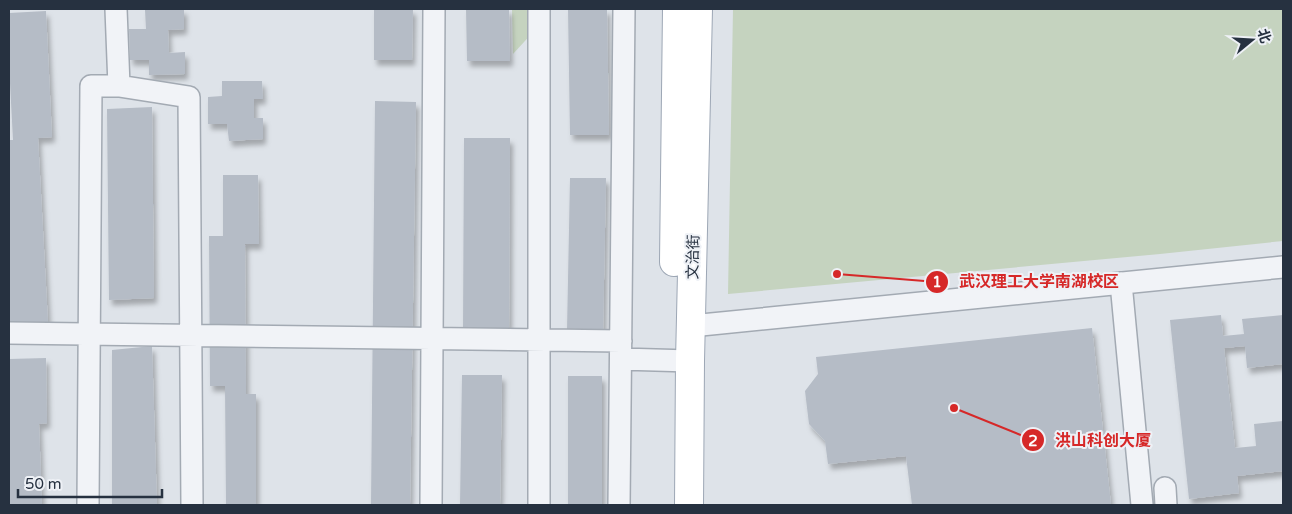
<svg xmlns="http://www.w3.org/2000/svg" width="1292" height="514" viewBox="0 0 1292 514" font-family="'Varela Round','Noto Sans SC',sans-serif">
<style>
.green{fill:#c5d3bf}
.building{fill:#b5bcc6;filter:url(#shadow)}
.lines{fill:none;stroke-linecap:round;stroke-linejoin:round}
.minor-casing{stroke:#a3aab3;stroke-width:24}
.major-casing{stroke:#9da7b5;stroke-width:30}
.minor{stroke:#f1f3f7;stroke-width:21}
.major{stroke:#fff;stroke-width:28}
.labels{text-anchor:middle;stroke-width:4;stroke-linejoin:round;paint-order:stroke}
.street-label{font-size:15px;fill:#263140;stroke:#eef1f6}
.leader{fill:none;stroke:#d62828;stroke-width:2}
.callout-dot{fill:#d62828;stroke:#eef1f6;stroke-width:2}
.mark-label{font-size:15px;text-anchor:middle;font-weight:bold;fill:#fff}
.callout-label{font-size:16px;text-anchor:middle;font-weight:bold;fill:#d62828;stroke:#eef1f6;stroke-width:4;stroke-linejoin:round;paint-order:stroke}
</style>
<defs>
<filter id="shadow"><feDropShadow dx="3" dy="5.5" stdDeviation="2.5" flood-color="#0004"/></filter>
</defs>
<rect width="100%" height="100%" fill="#dee3e9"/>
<!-- green -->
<path class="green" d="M 512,9 L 547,9 L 547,17 L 513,54 Z
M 733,9 L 1283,9 L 1283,241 L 1160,254 L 728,294 Z"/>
<!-- building -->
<path class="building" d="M 184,9 L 184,29 L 168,30 L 169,53 L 185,52 L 185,74 L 149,75 L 149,60 L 130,60 L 129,29 L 146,29 L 145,10 Z
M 374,9 L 413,9 L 412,60 L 374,60 Z
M 466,9 L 509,9 L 510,61 L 467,61 Z
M 568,9 L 607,9 L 609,135 L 570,135 Z
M 46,11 L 52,137 L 38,138 L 48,323 L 9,325 L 9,140 L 13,140 L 9,64 L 9,13 Z
M 222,81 L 262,81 L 263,99 L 254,99 L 254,118 L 263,118 L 263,139 L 229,141 L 227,124 L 208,124 L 208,97 L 222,96 Z
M 375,101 L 416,102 L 410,505 L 371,505 Z
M 152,107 L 154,298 L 109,300 L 107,109 Z
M 464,138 L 510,138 L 509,332 L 463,332 Z
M 223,175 L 258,175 L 259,244 L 245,244 L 246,394 L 256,394 L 256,505 L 226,505 L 225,386 L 210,386 L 209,236 L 223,236 Z
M 570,178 L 606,178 L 603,332 L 567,331 Z
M 1221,315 L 1223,336 L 1244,334 L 1242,319 L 1283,315 L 1283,364 L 1247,368 L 1245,346 L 1224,348 L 1235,448 L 1256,446 L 1254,424 L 1283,421 L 1283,471 L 1237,476 L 1239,493 L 1189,499 L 1170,320 Z
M 1092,328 L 1111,505 L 912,505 L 906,456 L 828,464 L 825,441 L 809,424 L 805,391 L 818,374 L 816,357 Z
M 152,346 L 157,505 L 112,505 L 112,350 Z
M 46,358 L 47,423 L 39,424 L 42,505 L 9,505 L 9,359 Z
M 462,375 L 502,375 L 500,505 L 460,505 Z
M 568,376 L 602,376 L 602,505 L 568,505 Z"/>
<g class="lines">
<defs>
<path id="minor" d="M 116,9 L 119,86 L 189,97 L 192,505
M 539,9 L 539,505
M 1121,283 L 1142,505
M 691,326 L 1283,267
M 9,333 L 621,341
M 621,359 L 690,361
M 1165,488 L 1166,505
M 88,505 L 91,86 L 119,86
M 431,505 L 434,9
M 619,505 L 624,9"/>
<path id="major" d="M 674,262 L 677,9
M 689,505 L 690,361 L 698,9"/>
</defs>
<!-- minor casing -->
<use href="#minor" class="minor-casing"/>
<!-- major casing -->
<use href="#major" class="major-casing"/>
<!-- minor -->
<use href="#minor" class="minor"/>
<!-- major -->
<use href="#major" class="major"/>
</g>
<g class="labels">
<!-- street labels -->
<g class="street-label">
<text transform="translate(693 257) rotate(-89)" y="5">文治街</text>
</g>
</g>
<!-- callouts -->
<path class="leader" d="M837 274L937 282M954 408L1033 440"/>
<g class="callout-dot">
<circle cx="837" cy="274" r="5"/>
<circle cx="954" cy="408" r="5"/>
<circle cx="937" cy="282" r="12"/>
<circle cx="1033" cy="440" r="12"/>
</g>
<g class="mark-label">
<text x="937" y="287">1</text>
<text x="1033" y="446">2</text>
</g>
<g class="callout-label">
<text x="1039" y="287">武汉理工大学南湖校区</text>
<text x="1103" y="446">洪山科创大厦</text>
</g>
<!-- border -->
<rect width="1292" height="514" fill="none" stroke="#263140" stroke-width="20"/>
<!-- north arrow -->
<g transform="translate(1252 40) rotate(72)" stroke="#eef1f6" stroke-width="4" paint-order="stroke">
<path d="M0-4L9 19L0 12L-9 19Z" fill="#263140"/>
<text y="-8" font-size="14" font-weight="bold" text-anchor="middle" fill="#263140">北</text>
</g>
<!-- scale -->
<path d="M18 489v8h144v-8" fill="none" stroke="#263140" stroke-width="2.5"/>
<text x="25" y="489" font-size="15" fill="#263140" stroke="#eef1f6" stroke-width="4" paint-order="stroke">50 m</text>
</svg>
